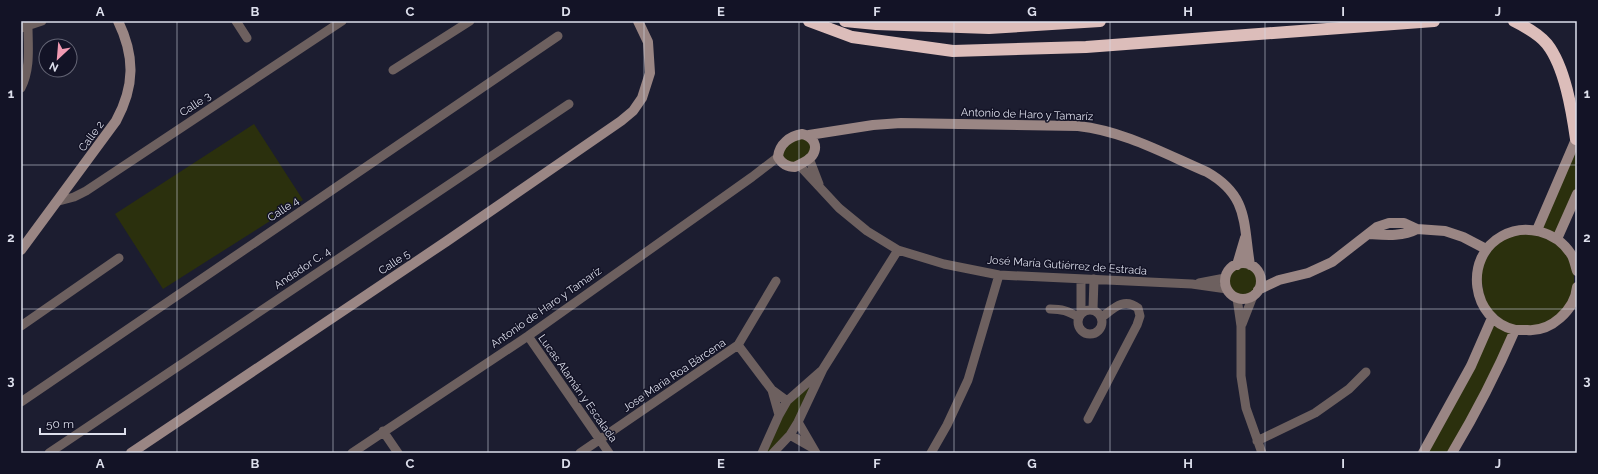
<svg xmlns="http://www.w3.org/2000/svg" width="1598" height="474" viewBox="0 0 1598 474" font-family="Raleway,sans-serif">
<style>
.green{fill:#2b300d}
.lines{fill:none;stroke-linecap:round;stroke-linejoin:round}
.street{stroke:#6d605f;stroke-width:9}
.secondary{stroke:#9a8684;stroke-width:10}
.highway{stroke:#dcbdba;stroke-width:12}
.grid{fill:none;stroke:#dddfec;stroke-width:1;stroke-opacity:0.55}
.labels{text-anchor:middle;stroke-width:3;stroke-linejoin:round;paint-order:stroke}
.street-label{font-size:11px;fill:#dddfec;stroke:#131326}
.neatline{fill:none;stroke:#dddfec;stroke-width:1.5}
.grid-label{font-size:13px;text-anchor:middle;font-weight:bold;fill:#dddfec}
</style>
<rect width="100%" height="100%" fill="#1c1d30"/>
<!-- green -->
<path class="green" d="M 254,124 L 303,200 L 163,289 L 115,214 Z
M 802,134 L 815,149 L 791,167 L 778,152 Z
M 1577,137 L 1577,194 L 1557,238 L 1538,229 Z
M 1521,231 L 1556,241 L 1567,253 L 1574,270 L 1574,293 L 1564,311 L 1550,323 L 1531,328 L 1508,325 L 1485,305 L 1480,268 L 1497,242 Z
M1225 281a18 18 0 1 1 36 0a18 18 0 1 1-36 0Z
M 1492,319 L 1514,331 L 1452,453 L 1423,453 Z
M 823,369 L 798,422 L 773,453 L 762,453 L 779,415 Z"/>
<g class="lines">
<!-- street -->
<path class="street" d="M 236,21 L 247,38
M 21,28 L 42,21
M 393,70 L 470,21
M 21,88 C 31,68 28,47 28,26
M 809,158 L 819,184
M 799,165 L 839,208 L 867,231 L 898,250 L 944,264 L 999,275 L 1192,284 L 1227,289
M 59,201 L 74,197 L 86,191 L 342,21
M 1199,283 L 1225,278
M 1237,298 L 1241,326 L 1241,376 L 1246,408 L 1262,453
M 1050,309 C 1062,309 1068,311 1078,317
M 1093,309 L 1094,279
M1078 322a12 12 0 1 1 24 0a12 12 0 1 1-24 0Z
M 1081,313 L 1081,279
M 1242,324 L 1253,296
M 21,326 L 119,258
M 528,336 L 609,453
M 738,345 L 772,390 L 787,401
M 772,390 L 779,415
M 21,402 L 558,36
M 1088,419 L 1137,325 L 1140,316 L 1138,308 C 1124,297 1114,308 1102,317
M 798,422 L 816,453
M 383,431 L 398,453
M 790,435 L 811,447
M 1257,441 L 1315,413 L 1349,389 L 1366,372
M 49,453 L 569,104
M 352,453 L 528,336 L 752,177 L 778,157
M 580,453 L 738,345 L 776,281
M 762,453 L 779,415 L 787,401 L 821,371
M 773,453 L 790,435 L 798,422 L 823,369 L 898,250
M 931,453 L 947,425 L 968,380 L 999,275"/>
<!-- secondary -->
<path class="secondary" d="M 802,134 C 813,136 819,146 812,156 C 808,161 800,164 795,167 C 787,167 782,164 778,157 C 779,144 790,136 802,134 Z
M 809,135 L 873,125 L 901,123 L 1078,126 C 1124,131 1165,154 1207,172 C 1249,196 1243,223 1250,265
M 1537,230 L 1577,137
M 1368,234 C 1385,235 1402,237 1417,229
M 1557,239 L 1577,194
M 21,250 L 116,121 C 135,86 135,56 118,21
M1225 281a18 18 0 1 1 36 0a18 18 0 1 1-36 0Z
M 1237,265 L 1245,238
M 1577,271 C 1575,265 1574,258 1571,254 C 1556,231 1525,223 1502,236 C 1463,257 1471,320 1515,330 C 1519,330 1523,330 1527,330 C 1539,331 1551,326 1560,318 C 1569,310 1576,299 1577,287
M 1258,290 L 1279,280 L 1308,273 L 1332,262 L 1377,227 L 1389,223 L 1404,223 L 1417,229 L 1445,231 L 1463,237 L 1486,249
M 131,453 L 447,241 L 621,121 L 633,111 L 642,98 L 650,73 L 648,42 L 638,21
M 1423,453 L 1471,366 L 1492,318
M 1452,453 C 1476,413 1497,372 1515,330"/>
<!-- highway -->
<path class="highway" d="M 809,21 L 852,37 L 953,51 L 1086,47 L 1434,21
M 845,21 L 876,24 L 989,28 L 1100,21
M 1514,21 C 1526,27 1539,34 1547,44 C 1565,67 1572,111 1576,139"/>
</g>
<!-- grid -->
<path class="grid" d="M 177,21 L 177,453M 333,21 L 333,453M 488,21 L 488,453M 644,21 L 644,453M 799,21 L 799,453M 954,21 L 954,453M 1110,21 L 1110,453M 1265,21 L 1265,453M 1421,21 L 1421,453M 21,165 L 1577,165M 21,309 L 1577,309"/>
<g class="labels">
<!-- street labels -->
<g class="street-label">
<text transform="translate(195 104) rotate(-33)" y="4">Calle 3</text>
<text transform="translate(1027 114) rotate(2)" y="4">Antonio de Haro y Tamaríz</text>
<text transform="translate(91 136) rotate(-54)" y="4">Calle 2</text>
<text transform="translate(283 209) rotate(-34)" y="4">Calle 4</text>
<text transform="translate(394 262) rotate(-34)" y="4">Calle 5</text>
<text transform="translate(1067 265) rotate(4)" y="4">José María Gutiérrez de Estrada</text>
<text transform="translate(302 268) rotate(-34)" y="4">Andador C. 4</text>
<text transform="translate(546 307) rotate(-35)" y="4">Antonio de Haro y Tamaríz</text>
<text transform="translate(674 375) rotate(-34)" y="4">Jose Maria Roa Bàrcena</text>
<text transform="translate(578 388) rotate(55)" y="4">Lucas Alamán y Escalada</text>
</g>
</g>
<!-- border -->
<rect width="1598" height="474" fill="none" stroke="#131326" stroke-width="44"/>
<!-- north arrow -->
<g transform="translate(58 58) rotate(206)"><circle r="19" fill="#131326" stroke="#646575"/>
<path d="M0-3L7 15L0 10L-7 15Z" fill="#f19ab2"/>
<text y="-6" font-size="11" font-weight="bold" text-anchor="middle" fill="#dddfec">N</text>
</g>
<!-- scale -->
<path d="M40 428v6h85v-6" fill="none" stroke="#dddfec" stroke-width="2"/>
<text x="46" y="428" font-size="12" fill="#dddfec" stroke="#131326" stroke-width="3" paint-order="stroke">50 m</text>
<rect x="22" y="22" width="1554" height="430" class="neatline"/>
<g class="grid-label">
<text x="100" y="16">A</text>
<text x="255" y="16">B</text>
<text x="410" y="16">C</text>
<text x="566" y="16">D</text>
<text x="721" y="16">E</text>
<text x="877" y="16">F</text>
<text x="1032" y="16">G</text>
<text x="1188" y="16">H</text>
<text x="1343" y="16">I</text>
<text x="1498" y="16">J</text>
<text x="11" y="98">1</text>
<text x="1587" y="98">1</text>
<text x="11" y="242">2</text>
<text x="1587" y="242">2</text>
<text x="11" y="385">3</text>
<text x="1587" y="385">3</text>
<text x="100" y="468">A</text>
<text x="255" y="468">B</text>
<text x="410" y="468">C</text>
<text x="566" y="468">D</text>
<text x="721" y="468">E</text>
<text x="877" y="468">F</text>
<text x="1032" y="468">G</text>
<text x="1188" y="468">H</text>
<text x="1343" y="468">I</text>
<text x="1498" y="468">J</text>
</g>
</svg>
